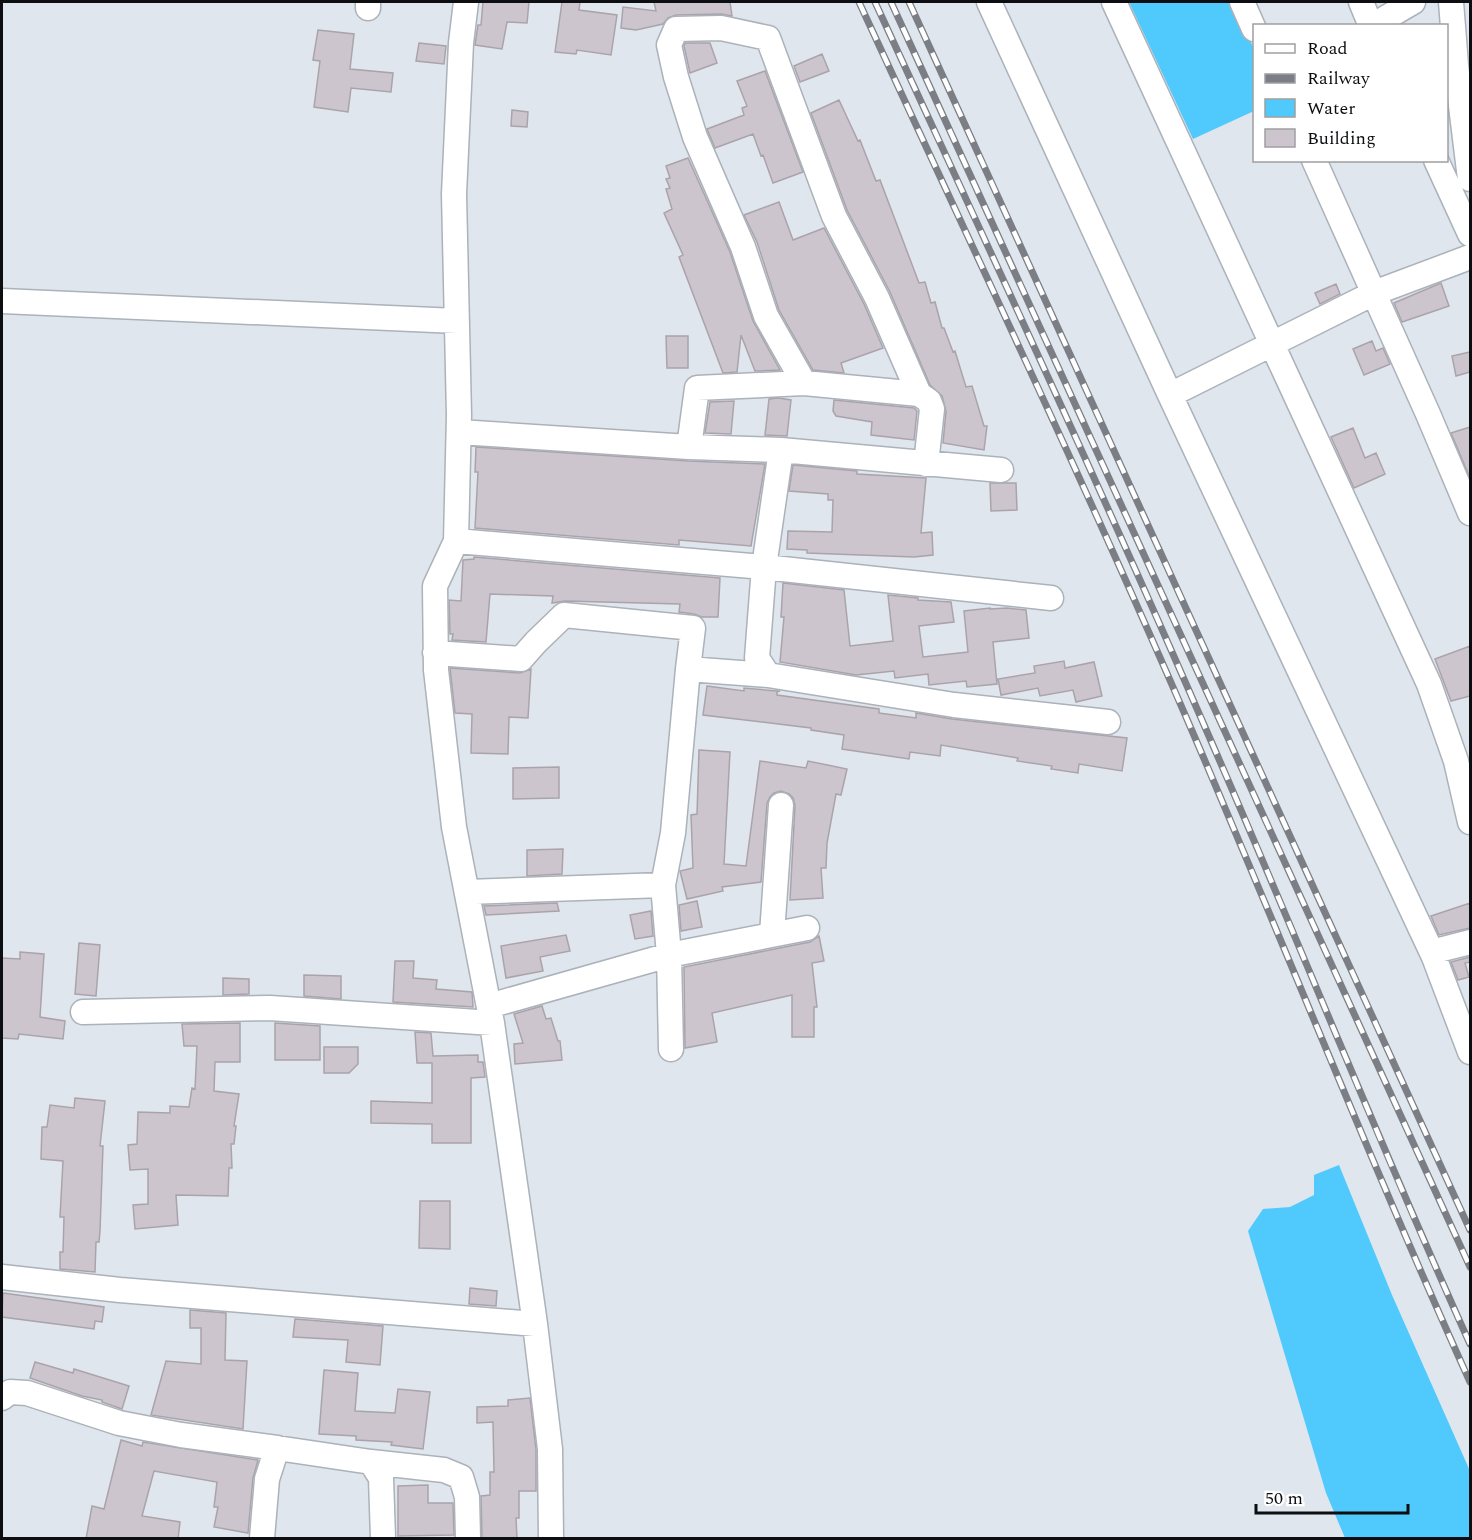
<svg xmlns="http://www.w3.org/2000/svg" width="1472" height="1540" viewBox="0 0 1472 1540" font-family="Spectral,serif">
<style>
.water{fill:#50c9fc}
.building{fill:#cdc5cd;stroke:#aba3aa;stroke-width:1.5}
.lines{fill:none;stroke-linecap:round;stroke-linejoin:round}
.street-casing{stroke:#abb2ba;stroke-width:27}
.street{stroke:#fff;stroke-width:24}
.rail-casing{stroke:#7b7f85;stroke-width:7}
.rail{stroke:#fff;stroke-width:4.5;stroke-dasharray:14;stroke-linecap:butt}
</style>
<rect width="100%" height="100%" fill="#dfe6ee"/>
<!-- water -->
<path class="water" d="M 1129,2 L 1232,2 L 1254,49 L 1254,111 L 1193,139 Z
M 1339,1165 L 1392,1295 L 1470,1471 L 1470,1538 L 1345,1538 L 1326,1493 L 1248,1231 L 1263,1209 L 1290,1207 L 1314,1195 L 1314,1175 Z"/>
<!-- building -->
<path class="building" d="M 483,2 L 529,2 L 527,23 L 507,22 L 502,49 L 475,45 L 478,25 L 481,25 Z
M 562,2 L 580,2 L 579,10 L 617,15 L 611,55 L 577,50 L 576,54 L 555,52 Z
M 654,2 L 730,2 L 732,16 L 721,14 L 676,15 L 668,18 L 663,24 L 636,30 L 621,28 L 623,7 L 656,11 Z
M 318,30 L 354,34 L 350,69 L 393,73 L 391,92 L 351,88 L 348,112 L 314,107 L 320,61 L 313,60 Z
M 419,43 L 446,46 L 444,64 L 416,61 Z
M 685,43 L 710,43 L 717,63 L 690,73 L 684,46 Z
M 822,54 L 829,71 L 800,82 L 794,66 Z
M 765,71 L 803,172 L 773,183 L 763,155 L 761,156 L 753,134 L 715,148 L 707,129 L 744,115 L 742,108 L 747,106 L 737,81 Z
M 839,100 L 858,141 L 860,140 L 876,181 L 880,180 L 919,283 L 925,282 L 931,303 L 935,302 L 942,328 L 944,328 L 953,352 L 955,351 L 966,387 L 972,386 L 984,426 L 987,426 L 984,450 L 943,443 L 946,411 L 942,396 L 930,385 L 890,292 L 847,210 L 811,113 Z
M 512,110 L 528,112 L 527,127 L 511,126 Z
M 688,158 L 730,252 L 753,321 L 780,370 L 755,371 L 741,335 L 737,372 L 723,373 L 679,257 L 683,255 L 664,213 L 672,209 L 666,189 L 670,188 L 666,179 L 670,178 L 666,166 Z
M 779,202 L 793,240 L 824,228 L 864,304 L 883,348 L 841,363 L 844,373 L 813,370 L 779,310 L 757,242 L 744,215 Z
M 1441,283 L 1449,306 L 1402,322 L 1394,303 Z
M 1336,284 L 1340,294 L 1320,304 L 1315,293 Z
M 666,336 L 688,336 L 688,368 L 667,368 Z
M 1372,341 L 1376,351 L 1383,348 L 1390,364 L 1364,375 L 1353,349 Z
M 1470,352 L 1470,372 L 1456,376 L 1452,356 Z
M 778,398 L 791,400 L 787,436 L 765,435 L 769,399 Z
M 834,400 L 914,408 L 917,411 L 914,440 L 871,435 L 872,422 L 836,416 L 833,411 Z
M 734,401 L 731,434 L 705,433 L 710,402 Z
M 1470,427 L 1470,478 L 1451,433 Z
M 1353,428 L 1365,458 L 1376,453 L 1385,474 L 1354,488 L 1331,437 Z
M 476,447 L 688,461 L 765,464 L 751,546 L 679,540 L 679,545 L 475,528 L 478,472 L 475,472 Z
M 793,465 L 857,471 L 857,474 L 926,478 L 921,533 L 932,532 L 933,555 L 914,557 L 807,553 L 807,550 L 787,549 L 788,531 L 832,532 L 833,500 L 828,500 L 828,494 L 789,491 Z
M 990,483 L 1016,483 L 1017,510 L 991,511 Z
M 474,557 L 720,578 L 718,617 L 702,617 L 694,614 L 679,612 L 680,604 L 565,601 L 552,603 L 553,596 L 490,594 L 486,642 L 452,640 L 453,634 L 450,634 L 449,600 L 461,601 L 463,560 L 474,559 Z
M 783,583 L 844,590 L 850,646 L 893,641 L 888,595 L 918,598 L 918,600 L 951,602 L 954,622 L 919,626 L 923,657 L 968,652 L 964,611 L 990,608 L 990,609 L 1007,608 L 1026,610 L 1029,638 L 993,642 L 997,684 L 967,687 L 966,681 L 929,685 L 928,674 L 895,678 L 894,671 L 856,675 L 780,662 L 784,617 L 781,617 Z
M 1470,646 L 1470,696 L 1451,701 L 1435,659 Z
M 1064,661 L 1065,668 L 1094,662 L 1102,696 L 1076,702 L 1073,690 L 1040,696 L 1038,688 L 1001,695 L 998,679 L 1035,673 L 1034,666 Z
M 450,668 L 520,673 L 531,669 L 528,718 L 509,717 L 508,754 L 471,753 L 472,714 L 455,713 Z
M 707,686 L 744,691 L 744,688 L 777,691 L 780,691 L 777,692 L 777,695 L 879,709 L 879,713 L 916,718 L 916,713 L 952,719 L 1127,738 L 1122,771 L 1079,764 L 1078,773 L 1051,769 L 1052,766 L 1017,761 L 1018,758 L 941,745 L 940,756 L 910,752 L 909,759 L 842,749 L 844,735 L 811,730 L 811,728 L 703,715 Z
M 699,750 L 730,752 L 724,864 L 746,866 L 760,761 L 806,768 L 808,761 L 847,769 L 841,795 L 836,794 L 827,843 L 826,868 L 821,868 L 823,898 L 790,900 L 795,805 L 793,798 L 789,794 L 781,791 L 774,793 L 770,797 L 767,803 L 761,882 L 722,887 L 723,891 L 687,899 L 680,871 L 693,868 L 691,815 L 697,814 Z
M 559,767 L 559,798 L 513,799 L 513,768 Z
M 563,849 L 562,874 L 527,876 L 527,850 Z
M 697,901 L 702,927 L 681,931 L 679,905 Z
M 557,903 L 559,911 L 486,915 L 484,906 Z
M 1470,903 L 1470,928 L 1439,935 L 1431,916 Z
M 651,911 L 653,936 L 635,939 L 630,915 Z
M 566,935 L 570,951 L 540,957 L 543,971 L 506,978 L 501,946 Z
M 819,936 L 824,961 L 812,963 L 817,1007 L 814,1007 L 814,1037 L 792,1037 L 792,995 L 712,1013 L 717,1042 L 685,1048 L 684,967 L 810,942 Z
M 79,943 L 100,945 L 96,996 L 75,994 Z
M 20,952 L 44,954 L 40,1017 L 65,1021 L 63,1039 L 19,1034 L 18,1039 L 2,1038 L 2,958 L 20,959 Z
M 1470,957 L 1470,962 L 1465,963 L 1469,977 L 1458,980 L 1451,962 Z
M 395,961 L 414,961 L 413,978 L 437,980 L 436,989 L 472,992 L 473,1007 L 393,1002 Z
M 304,975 L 341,976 L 341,999 L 304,996 Z
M 223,978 L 249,979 L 249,994 L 223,995 Z
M 542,1006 L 546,1019 L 551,1018 L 558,1041 L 560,1041 L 562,1060 L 515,1064 L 514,1044 L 523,1043 L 514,1014 Z
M 240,1023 L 240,1062 L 215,1062 L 214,1091 L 239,1094 L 234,1126 L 236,1126 L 234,1144 L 231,1144 L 232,1168 L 229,1168 L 228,1196 L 176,1195 L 178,1225 L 135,1229 L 133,1205 L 148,1204 L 148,1169 L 130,1170 L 128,1145 L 137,1144 L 138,1112 L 170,1113 L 170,1106 L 189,1107 L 192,1088 L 195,1089 L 197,1046 L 184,1046 L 182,1024 Z
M 275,1023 L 320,1026 L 320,1060 L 275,1060 Z
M 415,1032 L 431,1033 L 433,1056 L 478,1055 L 478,1062 L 483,1062 L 485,1077 L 471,1078 L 471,1143 L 432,1143 L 432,1124 L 371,1123 L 371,1101 L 432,1103 L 432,1063 L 417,1063 Z
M 324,1047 L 358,1047 L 358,1064 L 349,1073 L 324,1073 Z
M 75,1098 L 105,1101 L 100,1146 L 103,1146 L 100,1231 L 99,1242 L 96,1242 L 95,1272 L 60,1269 L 60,1252 L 63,1252 L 64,1217 L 60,1217 L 63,1161 L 41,1159 L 42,1127 L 47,1127 L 50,1105 L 74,1108 Z
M 420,1201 L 450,1201 L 450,1249 L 419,1248 Z
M 470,1288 L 497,1291 L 496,1306 L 469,1304 Z
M 3,1293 L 104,1307 L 102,1322 L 95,1321 L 94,1329 L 2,1317 Z
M 190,1310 L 226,1313 L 225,1360 L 247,1361 L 243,1429 L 151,1415 L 166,1361 L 201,1364 L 201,1328 L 190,1328 Z
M 295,1319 L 383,1326 L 380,1365 L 346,1362 L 348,1340 L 293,1337 Z
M 35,1362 L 73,1373 L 74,1369 L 129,1386 L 122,1409 L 102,1402 L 102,1400 L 82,1396 L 30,1378 Z
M 324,1370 L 358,1373 L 355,1411 L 395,1413 L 398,1389 L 430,1392 L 423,1449 L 391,1445 L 392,1442 L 356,1440 L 356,1436 L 319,1434 Z
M 530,1398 L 536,1450 L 536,1491 L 519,1491 L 519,1518 L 516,1518 L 517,1539 L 482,1539 L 481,1496 L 490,1495 L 490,1472 L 494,1472 L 493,1422 L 477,1423 L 477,1407 L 508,1406 L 508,1400 Z
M 121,1440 L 142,1446 L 143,1442 L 258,1460 L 253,1478 L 248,1533 L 214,1527 L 218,1507 L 214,1507 L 217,1482 L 154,1471 L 142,1516 L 180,1522 L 178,1539 L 86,1539 L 92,1506 L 104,1509 Z
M 428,1485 L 428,1503 L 453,1503 L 454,1535 L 398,1536 L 398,1486 Z"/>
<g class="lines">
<defs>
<path id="street" d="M 368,2 L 368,8
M 466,2 L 461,43 L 454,194 L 459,415 L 456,541 L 435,586 L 436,670 L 454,827 L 492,1023 L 535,1324 L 550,1449 L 551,1538
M 989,2 L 1170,395 L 1434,957 L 1470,1052
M 1114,2 L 1429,684 L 1456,761 L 1470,822
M 1242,2 L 1254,29
M 1361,2 L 1371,26
M 1451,2 L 1456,65 L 1470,179
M 1372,26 L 1413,2
M 1314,160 L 1428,414 L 1470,513
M 1436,160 L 1470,234
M 2,301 L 457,321
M 804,383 L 766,316 L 743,247 L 695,137 L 676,77 L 669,45 L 676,29 L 721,28 L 768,38 L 834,216 L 877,298 L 919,394
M 1170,395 L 1374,293 L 1470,257
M 459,432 L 689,447 L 781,450
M 689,447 L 697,388 L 804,383 L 919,394 L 929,401 L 932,409 L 926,464
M 1001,470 L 781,450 L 764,567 L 1051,598
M 456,541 L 764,567 L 757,658 L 768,675 L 954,705 L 1108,722
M 435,653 L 521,659 L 536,642 L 564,615 L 693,628 L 688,669
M 467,892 L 663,885
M 772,934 L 781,805
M 1434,957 L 1439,950 L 1470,942
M 489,1006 L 669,955 L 807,928
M 83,1012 L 270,1008 L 492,1023
M 671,1049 L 669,955 L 663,885 L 673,833 L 688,669 L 768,675
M 2,1277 L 120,1290 L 535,1324
M 2,1398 L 10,1392 L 27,1393 L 119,1423 L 181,1435 L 277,1448
M 371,1462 L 444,1470 L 461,1477 L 467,1497 L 468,1538
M 262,1538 L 267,1479 L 277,1448 L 371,1462 L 381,1478 L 383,1538"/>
</defs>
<!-- street casing -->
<use href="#street" class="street-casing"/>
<!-- street -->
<use href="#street" class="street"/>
<defs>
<path id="rail" d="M 859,2 C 972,247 1089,492 1196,740 C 1288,954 1374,1170 1470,1382
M 875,2 C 987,245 1101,488 1208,734 C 1297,937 1379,1143 1470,1344
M 891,2 L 1470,1267
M 909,2 L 1470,1230"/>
</defs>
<!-- rail casing -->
<use href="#rail" class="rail-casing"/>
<!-- rail -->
<use href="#rail" class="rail"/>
</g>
<!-- border -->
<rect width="1472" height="1540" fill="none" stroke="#0c0e11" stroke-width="6"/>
<!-- legend -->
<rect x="1253" y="24" width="195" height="138" fill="#ffffff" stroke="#9e9fa0" stroke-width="1.5"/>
<rect x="1265" y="44" width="30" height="9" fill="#ffffff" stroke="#9e9fa0" stroke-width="1.5"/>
<text x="1307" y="54" font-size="18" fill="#0c0e11">Road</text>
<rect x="1265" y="74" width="30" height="9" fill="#7b7f85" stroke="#9e9fa0" stroke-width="1.5"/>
<text x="1307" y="84" font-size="18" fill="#0c0e11">Railway</text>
<rect x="1265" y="99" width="30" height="18" fill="#50c9fc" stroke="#9e9fa0" stroke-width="1.5"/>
<text x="1307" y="114" font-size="18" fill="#0c0e11">Water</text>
<rect x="1265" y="129" width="30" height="18" fill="#cdc5cd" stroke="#9e9fa0" stroke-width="1.5"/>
<text x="1307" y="144" font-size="18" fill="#0c0e11">Building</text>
<!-- scale -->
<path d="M1256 1504v9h152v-9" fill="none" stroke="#0c0e11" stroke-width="3"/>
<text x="1265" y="1504" font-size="18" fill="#0c0e11" stroke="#ffffff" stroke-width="4.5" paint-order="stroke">50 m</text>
</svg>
